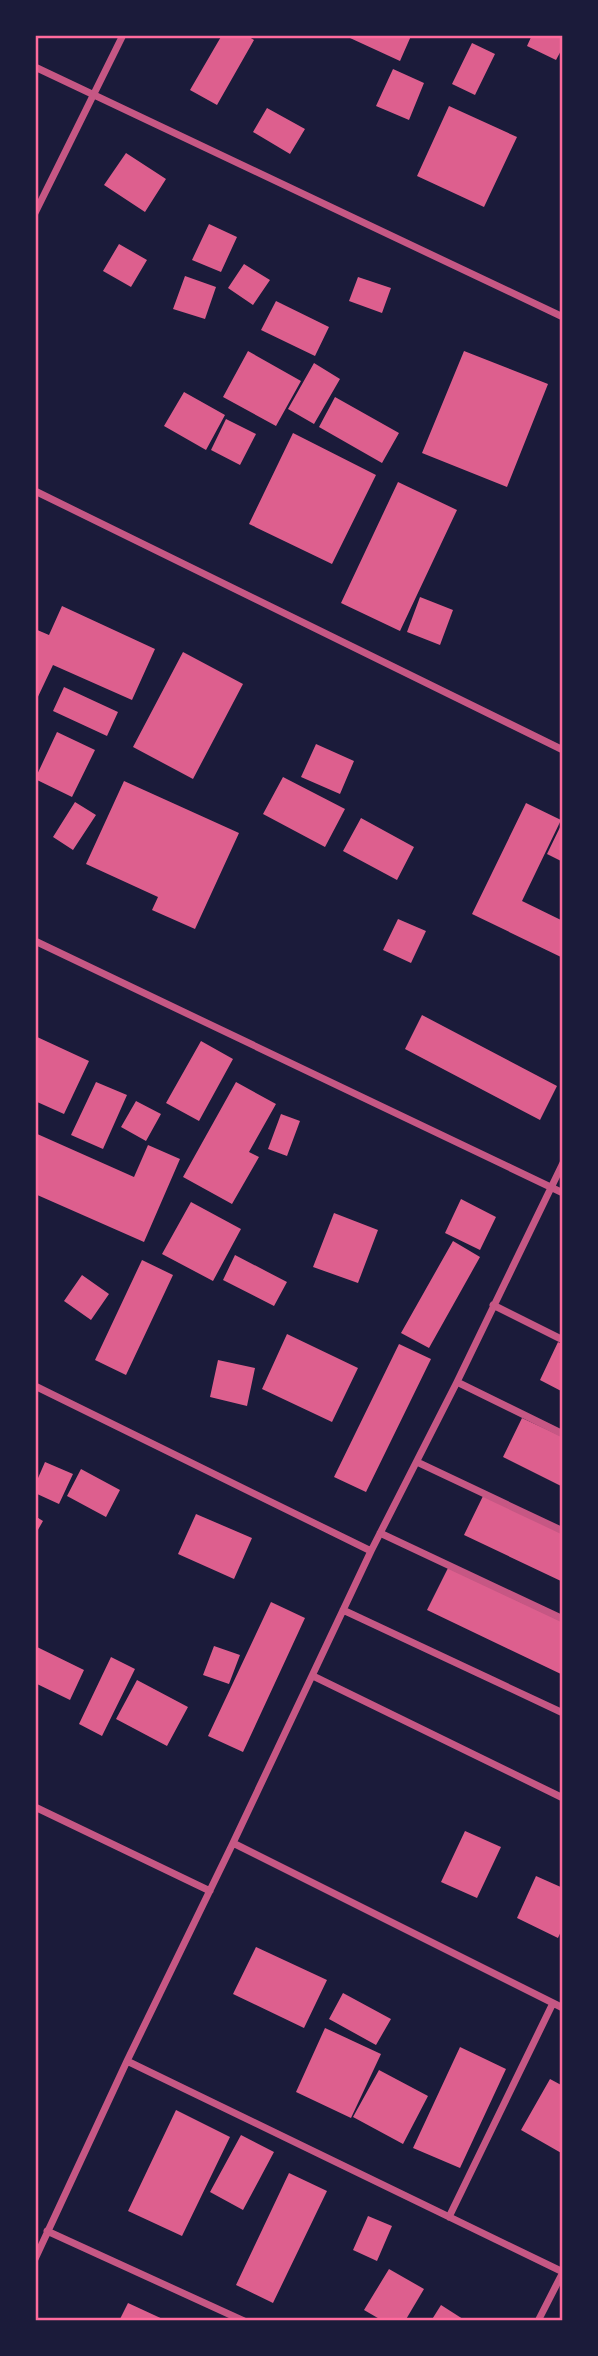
<svg xmlns="http://www.w3.org/2000/svg" width="598" height="2356" viewBox="0 0 598 2356" font-family="Helvetica,sans-serif">
<style>
.building{fill:#dd5f8e}
.lines{fill:none;stroke-linecap:round;stroke-linejoin:round}
.minor{stroke:#c65784;stroke-width:7}
.neatline{fill:none;stroke:#ff6b9d;stroke-width:2.5}
</style>
<rect width="100%" height="100%" fill="#1b1b3a"/>
<!-- building -->
<path class="building" d="M 222,35 L 246,35 L 254,40 L 217,105 L 190,90 Z
M 351,35 L 408,35 L 411,36 L 400,61 L 350,38 Z
M 532,35 L 563,35 L 563,47 L 556,60 L 527,46 Z
M 472,43 L 495,54 L 475,95 L 452,84 Z
M 393,69 L 424,83 L 409,120 L 376,106 Z
M 449,106 L 517,137 L 484,207 L 417,176 Z
M 267,108 L 305,129 L 290,154 L 253,132 Z
M 126,153 L 166,179 L 145,212 L 104,185 Z
M 209,224 L 237,237 L 221,272 L 192,260 Z
M 119,244 L 147,260 L 131,287 L 103,271 Z
M 244,264 L 270,280 L 253,305 L 228,288 Z
M 185,276 L 216,287 L 205,319 L 173,309 Z
M 358,277 L 391,288 L 382,313 L 349,301 Z
M 276,301 L 329,327 L 315,356 L 261,330 Z
M 248,351 L 301,381 L 276,426 L 223,397 Z
M 464,351 L 548,384 L 507,487 L 422,453 Z
M 314,363 L 340,379 L 314,424 L 288,409 Z
M 184,392 L 225,415 L 206,450 L 164,426 Z
M 335,397 L 399,433 L 382,463 L 319,427 Z
M 226,419 L 256,434 L 240,465 L 211,450 Z
M 293,433 L 376,475 L 332,564 L 249,524 Z
M 398,482 L 457,510 L 400,631 L 341,603 Z
M 420,597 L 453,610 L 440,645 L 407,632 Z
M 62,606 L 155,649 L 132,700 L 53,665 L 35,703 L 35,629 L 49,635 Z
M 183,652 L 243,684 L 193,779 L 133,747 Z
M 64,687 L 118,712 L 107,736 L 53,711 Z
M 57,732 L 95,750 L 72,797 L 35,779 Z
M 316,744 L 354,761 L 340,794 L 301,777 Z
M 283,777 L 345,809 L 325,847 L 263,814 Z
M 124,781 L 239,833 L 195,929 L 152,910 L 158,897 L 86,864 Z
M 75,802 L 96,815 L 73,850 L 53,837 Z
M 526,803 L 561,820 L 522,901 L 563,921 L 563,958 L 472,914 Z
M 361,818 L 414,847 L 397,880 L 343,851 Z
M 563,821 L 563,862 L 547,854 Z
M 398,919 L 426,931 L 411,963 L 383,950 Z
M 422,1015 L 557,1086 L 540,1120 L 405,1049 Z
M 35,1036 L 89,1061 L 64,1114 L 35,1101 Z
M 201,1041 L 233,1059 L 199,1121 L 166,1103 Z
M 96,1082 L 127,1095 L 103,1149 L 71,1135 Z
M 236,1082 L 276,1104 L 249,1152 L 259,1157 L 232,1204 L 183,1177 Z
M 136,1101 L 161,1114 L 146,1141 L 121,1127 Z
M 281,1114 L 300,1121 L 287,1156 L 268,1149 Z
M 35,1133 L 134,1177 L 148,1145 L 180,1159 L 144,1242 L 35,1194 Z
M 461,1199 L 496,1217 L 480,1250 L 445,1233 Z
M 191,1202 L 241,1229 L 213,1281 L 162,1254 Z
M 334,1213 L 378,1230 L 358,1283 L 313,1267 Z
M 453,1241 L 480,1257 L 429,1348 L 401,1333 Z
M 235,1255 L 287,1282 L 274,1306 L 223,1280 Z
M 142,1260 L 173,1275 L 126,1375 L 95,1360 Z
M 82,1275 L 109,1294 L 91,1320 L 64,1301 Z
M 287,1334 L 358,1368 L 332,1422 L 262,1389 Z
M 558,1342 L 563,1345 L 563,1392 L 540,1380 Z
M 399,1344 L 431,1359 L 366,1492 L 334,1477 Z
M 218,1360 L 255,1368 L 247,1406 L 210,1397 Z
M 522,1418 L 563,1437 L 563,1487 L 503,1457 Z
M 45,1462 L 73,1474 L 59,1504 L 35,1493 L 35,1485 Z
M 81,1469 L 120,1490 L 106,1517 L 67,1496 Z
M 484,1494 L 563,1532 L 563,1582 L 464,1535 Z
M 196,1514 L 252,1538 L 234,1579 L 178,1554 Z
M 35,1516 L 43,1521 L 35,1535 Z
M 448,1568 L 563,1622 L 563,1675 L 427,1610 Z
M 271,1602 L 305,1618 L 243,1752 L 208,1736 Z
M 35,1646 L 84,1670 L 70,1700 L 35,1683 Z
M 214,1646 L 240,1655 L 229,1684 L 203,1675 Z
M 111,1657 L 135,1669 L 102,1736 L 79,1724 Z
M 137,1680 L 188,1707 L 167,1746 L 116,1719 Z
M 465,1831 L 501,1847 L 477,1898 L 441,1882 Z
M 536,1876 L 563,1888 L 563,1927 L 558,1938 L 517,1918 Z
M 256,1947 L 327,1980 L 304,2028 L 233,1994 Z
M 343,1993 L 391,2019 L 376,2045 L 329,2019 Z
M 325,2028 L 381,2054 L 351,2118 L 296,2092 Z
M 460,2047 L 506,2069 L 460,2168 L 413,2148 Z
M 379,2070 L 428,2096 L 403,2144 L 353,2117 Z
M 550,2079 L 563,2086 L 563,2154 L 521,2130 Z
M 176,2110 L 230,2137 L 182,2236 L 128,2211 Z
M 241,2135 L 274,2152 L 243,2210 L 210,2192 Z
M 289,2173 L 327,2191 L 273,2303 L 236,2285 Z
M 368,2216 L 392,2226 L 377,2261 L 353,2250 Z
M 389,2269 L 424,2289 L 405,2321 L 383,2321 L 364,2310 Z
M 128,2303 L 167,2321 L 119,2321 Z
M 441,2305 L 466,2321 L 431,2321 Z"/>
<g class="lines">
<!-- minor -->
<path class="minor" d="M 35,67 L 563,317
M 35,213 L 123,35
M 35,491 L 563,750
M 35,941 L 563,1193
M 493,1305 L 563,1340
M 457,1382 L 563,1434
M 35,1386 L 371,1551
M 417,1462 L 563,1531
M 380,1533 L 563,1619
M 343,1610 L 563,1713
M 313,1676 L 563,1798
M 35,1807 L 210,1891
M 233,1843 L 563,2008
M 127,2061 L 563,2272
M 449,2217 L 553,2003
M 47,2231 L 244,2321
M 35,2259 L 127,2061 L 233,1843 L 371,1551 L 457,1382 L 563,1163
M 538,2321 L 563,2272"/>
</g>
<!-- border -->
<rect width="598" height="2356" fill="none" stroke="#1b1b3a" stroke-width="74"/>
<rect x="37" y="37" width="524" height="2282" class="neatline"/>
</svg>
